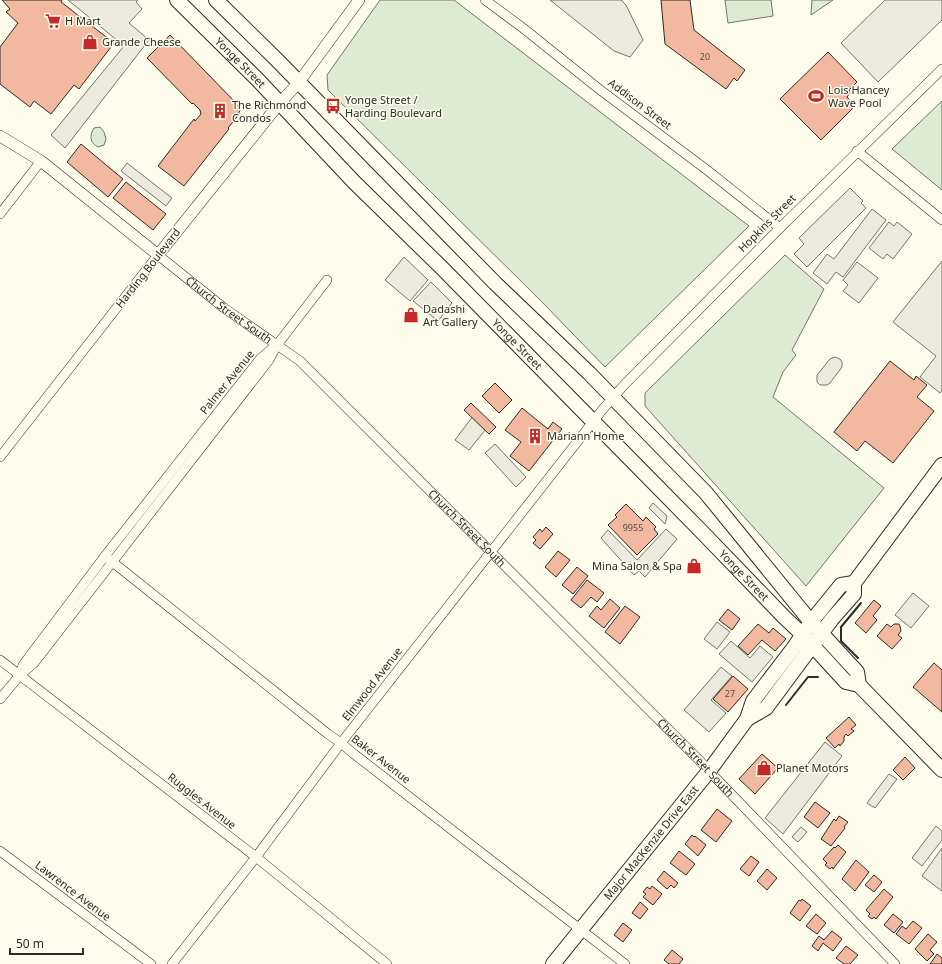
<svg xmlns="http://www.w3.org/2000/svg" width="942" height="964" viewBox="0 0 942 964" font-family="'Noto Sans',sans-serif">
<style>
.green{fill:#deebd1;stroke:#74746e}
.parking{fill:#eceadb;stroke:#74746e}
.building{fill:#f2b8a0;stroke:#2b2b2b}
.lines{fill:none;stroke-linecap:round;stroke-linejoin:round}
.minor-casing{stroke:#2b2b2b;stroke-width:10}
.tertiary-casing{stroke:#2b2b2b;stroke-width:12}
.primary-casing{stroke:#2b2b2b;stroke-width:16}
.minor{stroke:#fdfbea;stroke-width:9}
.tertiary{stroke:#fdfbea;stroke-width:11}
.primary{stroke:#fdfbea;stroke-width:14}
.wall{stroke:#2b2b2b;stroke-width:2}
.labels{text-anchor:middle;stroke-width:3;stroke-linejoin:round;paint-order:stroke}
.number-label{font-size:9px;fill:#5d4e48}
.poi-label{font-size:11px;fill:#2b2b2b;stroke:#fdfbea;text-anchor:start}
.street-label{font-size:11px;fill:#2b2b2b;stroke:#fdfbea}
</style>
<rect width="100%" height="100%" fill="#fdfbea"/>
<!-- green -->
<path class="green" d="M 380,0 L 454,0 L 749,226 L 605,367 L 541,301 L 328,90 L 327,75 Z
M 725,0 L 771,0 L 773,16 L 728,23 Z
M 812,0 L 833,0 L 811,15 Z
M 942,101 L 942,190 L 892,149 Z
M 100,127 L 104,132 L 106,139 L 104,145 L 98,147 C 90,143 89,136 94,128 Z
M 785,255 L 824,289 L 792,350 L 796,355 L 783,372 L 773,397 L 884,488 L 806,586 L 645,406 L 645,393 Z"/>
<!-- parking -->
<path class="parking" d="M 68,0 L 138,0 L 136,2 L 142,9 L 129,23 L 149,40 L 65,148 L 51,135 L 124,46 Z
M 550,0 L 621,0 L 626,5 L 643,40 L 630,57 L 614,51 Z
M 885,0 L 942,0 L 942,20 L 878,82 L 841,43 Z
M 127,163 L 172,198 L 166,206 L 121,171 Z
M 850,188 L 863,201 L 861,203 L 866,208 L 807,267 L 794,254 L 804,244 L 799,238 Z
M 872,209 L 886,220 L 843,277 L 836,272 L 827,284 L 813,273 L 827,254 L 834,259 Z
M 889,222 L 894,226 L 897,222 L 912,234 L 893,259 L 887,254 L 883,259 L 869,248 Z
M 404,257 L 428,280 L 410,301 L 385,280 Z
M 942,261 L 942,390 L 940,393 L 920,377 L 936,356 L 893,322 Z
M 857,262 L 878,278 L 859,303 L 843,291 L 848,285 L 843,280 Z
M 431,282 L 452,303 L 438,321 L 413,301 Z
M 835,357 L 840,359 L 842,362 L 842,367 L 830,383 L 827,385 L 820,385 L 817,382 L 817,375 L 830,359 Z
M 473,416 L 486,429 L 469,450 L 455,440 Z
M 495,444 L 526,477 L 516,487 L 485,453 Z
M 653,503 L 667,516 L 665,524 L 649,508 Z
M 666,529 L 677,539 L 645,577 L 639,571 L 634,575 L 601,538 L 608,530 L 637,560 Z
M 913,593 L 929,606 L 911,628 L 895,615 Z
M 717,622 L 730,632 L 717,649 L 704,639 Z
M 731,641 L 750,658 L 760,646 L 773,657 L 752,682 L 719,654 Z
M 721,667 L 732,676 L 711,700 L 726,713 L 709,732 L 684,710 Z
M 825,742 L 842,756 L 783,834 L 765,818 Z
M 889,774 L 897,779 L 875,808 L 867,803 Z
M 936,826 L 942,831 L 942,840 L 922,866 L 912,858 Z
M 801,827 L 807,832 L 798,842 L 792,837 Z
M 942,848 L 942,891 L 922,876 Z"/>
<!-- building -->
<path class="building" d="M 2,0 L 62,0 L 61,2 L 114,43 L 79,89 L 74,85 L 51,114 L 34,101 L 30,107 L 0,84 L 0,47 L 18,23 L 6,12 L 10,9 Z
M 661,0 L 690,0 L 694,30 L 745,70 L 737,81 L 734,78 L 726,89 L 665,44 Z
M 170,35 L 237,104 L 237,105 L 240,110 L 238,115 L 235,116 L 237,117 L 228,128 L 229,129 L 184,186 L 158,166 L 194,119 L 195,121 L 201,114 L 200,110 L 193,103 L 192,104 L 147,58 Z
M 828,52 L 857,82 L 849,90 L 849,94 L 847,97 L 855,106 L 821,140 L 780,99 Z
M 81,144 L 123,179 L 108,197 L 67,162 Z
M 126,182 L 166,214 L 153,230 L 113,198 Z
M 890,361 L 914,380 L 916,376 L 927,385 L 917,397 L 934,411 L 893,463 L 865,441 L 857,451 L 834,432 Z
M 495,383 L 512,400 L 499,413 L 482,396 Z
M 471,403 L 496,427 L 489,434 L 464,410 Z
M 522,408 L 548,429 L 553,422 L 562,429 L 529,471 L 510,456 L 521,442 L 505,430 Z
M 626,504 L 643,521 L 646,517 L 656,527 L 654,529 L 658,534 L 637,555 L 608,525 L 617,517 L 615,515 Z
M 546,527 L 553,534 L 540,549 L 533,543 L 536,540 L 533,537 L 540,529 L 542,532 Z
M 558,551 L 570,560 L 556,577 L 545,567 Z
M 577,567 L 588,576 L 573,594 L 562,585 Z
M 587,580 L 604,593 L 597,602 L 591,597 L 581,608 L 571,600 Z
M 610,599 L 620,608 L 604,628 L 589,616 L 597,606 L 601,610 Z
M 874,600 L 881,606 L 873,616 L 877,620 L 866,633 L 855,623 Z
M 625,606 L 640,617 L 620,644 L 605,632 Z
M 728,609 L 740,619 L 732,630 L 719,620 Z
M 758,624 L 769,633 L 773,628 L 786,639 L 775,651 L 762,640 L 748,655 L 738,646 Z
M 887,624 L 891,627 L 894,624 L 899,624 L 900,626 L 901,631 L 898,635 L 902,638 L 892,649 L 877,636 Z
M 934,663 L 942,670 L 942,712 L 913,687 Z
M 733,676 L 748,689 L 728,712 L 713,699 Z
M 849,717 L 856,725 L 851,729 L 854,731 L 848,736 L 846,734 L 844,737 L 844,741 L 840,746 L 839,744 L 835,748 L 826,738 Z
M 762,754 L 778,768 L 755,794 L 739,779 Z
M 905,757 L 915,768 L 903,780 L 893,770 Z
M 815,802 L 830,813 L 818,828 L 804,817 Z
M 717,809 L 732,821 L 716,842 L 701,830 Z
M 839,816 L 848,822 L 844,827 L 845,828 L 831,846 L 821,839 L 834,819 L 836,821 Z
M 692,835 L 694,837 L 695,836 L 706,845 L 698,856 L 685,844 Z
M 838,845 L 846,852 L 833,869 L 832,867 L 830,869 L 825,865 L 827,863 L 823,859 L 834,847 L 835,848 Z
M 679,851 L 695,864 L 686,875 L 670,863 Z
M 751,856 L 759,862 L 749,876 L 740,869 Z
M 856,860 L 869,872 L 855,891 L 842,879 Z
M 767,869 L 777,878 L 767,890 L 757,881 Z
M 664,871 L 678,883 L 674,888 L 671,885 L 667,889 L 657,880 Z
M 874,875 L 882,882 L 874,892 L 865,885 Z
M 652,886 L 662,894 L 653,905 L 643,897 L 646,894 L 643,892 L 647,887 L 650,889 Z
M 884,889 L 893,897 L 876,919 L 874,917 L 872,919 L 868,916 L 870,914 L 866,910 Z
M 802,899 L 811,906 L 800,921 L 790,913 L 799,900 L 801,901 Z
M 640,902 L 648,909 L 640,919 L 632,913 Z
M 816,914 L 826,923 L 817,934 L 806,926 Z
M 893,914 L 903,922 L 894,933 L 884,925 Z
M 913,921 L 922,928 L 909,944 L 896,934 L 902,926 L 906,929 Z
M 623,923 L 632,930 L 623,942 L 614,935 Z
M 832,931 L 842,939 L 833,951 L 823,943 L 818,951 L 812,946 L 819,936 L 824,940 Z
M 928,934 L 937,942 L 930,950 L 934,954 L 927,961 L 915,949 Z
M 846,946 L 858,955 L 850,964 L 844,964 L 836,958 Z
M 672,950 L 683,959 L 679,964 L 669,964 L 664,960 Z
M 937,954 L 942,958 L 942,964 L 930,964 Z"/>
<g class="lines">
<defs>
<g id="minor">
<path d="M 485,0 L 523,28 L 599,89 L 707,170 L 780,228"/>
<path d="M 857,151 L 942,220"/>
<path d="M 0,214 L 41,161"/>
<path id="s1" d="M 0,457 L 158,255 L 224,308 L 300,361 L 701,762 L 709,771 L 895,964"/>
<path d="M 105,556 L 328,734 L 341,743 L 354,754 L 625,964"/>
<path d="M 0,660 L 256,857 L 387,964"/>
<path d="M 20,674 L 23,665 L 105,556 L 260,359 L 274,347"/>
<path d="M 0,699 L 20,675 L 34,663 L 269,360 L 277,345 L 327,280"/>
<path d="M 0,851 L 151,964"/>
<path d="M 172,964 L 256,857 L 341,743 L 603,409 L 624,385 L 780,228 L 942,69"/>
</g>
<path id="tertiary" d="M 0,136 L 41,161 L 158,255 L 279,104 L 299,82 L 359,0"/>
<g id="primary">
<path id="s2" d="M 177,0 L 258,80 L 354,182 L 442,268 L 703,533 L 784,617 L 802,634 L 846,682 L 859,685 L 942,770"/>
<path d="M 216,0 L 278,61 L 495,283 L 589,373 L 706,493 L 811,622 L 857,672 L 859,685"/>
<path d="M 747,719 L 766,708 L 832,619 L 854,594 L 854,583 L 942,465"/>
<path id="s3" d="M 553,964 L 709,771 L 747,719 L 753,701 L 795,646 L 811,622 L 841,585 L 854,583"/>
</g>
</defs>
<!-- minor casing -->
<use href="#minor" class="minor-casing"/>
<!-- tertiary casing -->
<use href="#tertiary" class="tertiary-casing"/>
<!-- primary casing -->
<use href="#primary" class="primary-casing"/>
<!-- minor -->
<use href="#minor" class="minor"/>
<!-- tertiary -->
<use href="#tertiary" class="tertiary"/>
<!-- primary -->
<use href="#primary" class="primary"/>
<!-- wall -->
<path class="wall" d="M 858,658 L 841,641 L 841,627 L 861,603
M 786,705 L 808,677 L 818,677"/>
</g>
<!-- icons -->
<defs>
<symbol id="supermarket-bare" viewBox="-9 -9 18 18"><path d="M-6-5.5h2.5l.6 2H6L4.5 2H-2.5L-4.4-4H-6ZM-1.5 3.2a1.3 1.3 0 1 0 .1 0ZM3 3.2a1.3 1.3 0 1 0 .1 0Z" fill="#c62828" stroke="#fdfbea" stroke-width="2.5" paint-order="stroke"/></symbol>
<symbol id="shop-bare" viewBox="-9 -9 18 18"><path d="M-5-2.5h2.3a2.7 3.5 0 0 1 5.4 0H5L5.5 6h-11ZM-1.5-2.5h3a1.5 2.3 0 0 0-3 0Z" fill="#c62828" stroke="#fdfbea" stroke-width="2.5" paint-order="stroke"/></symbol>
<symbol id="stadium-bare" viewBox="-9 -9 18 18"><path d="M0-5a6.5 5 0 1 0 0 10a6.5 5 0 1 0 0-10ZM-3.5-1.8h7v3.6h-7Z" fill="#c62828" stroke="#fdfbea" stroke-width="2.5" paint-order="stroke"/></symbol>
<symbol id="bus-bare" viewBox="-9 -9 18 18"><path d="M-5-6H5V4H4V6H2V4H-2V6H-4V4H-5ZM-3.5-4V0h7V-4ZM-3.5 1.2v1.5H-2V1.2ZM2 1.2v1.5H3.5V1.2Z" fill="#c62828" stroke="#fdfbea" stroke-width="2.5" paint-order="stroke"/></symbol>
<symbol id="building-bare" viewBox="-9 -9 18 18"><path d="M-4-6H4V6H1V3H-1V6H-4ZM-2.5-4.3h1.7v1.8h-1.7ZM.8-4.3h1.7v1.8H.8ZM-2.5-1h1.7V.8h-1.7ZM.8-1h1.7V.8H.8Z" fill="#c62828" stroke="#fdfbea" stroke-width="2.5" paint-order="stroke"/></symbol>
</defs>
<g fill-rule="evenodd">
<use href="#supermarket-bare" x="42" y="10" width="22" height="22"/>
<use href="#shop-bare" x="79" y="31" width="22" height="22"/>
<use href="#stadium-bare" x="805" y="85" width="22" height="22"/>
<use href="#bus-bare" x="322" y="95" width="22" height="22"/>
<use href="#building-bare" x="209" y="100" width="22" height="22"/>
<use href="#shop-bare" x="400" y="304" width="22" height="22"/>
<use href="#building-bare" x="524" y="425" width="22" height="22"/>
<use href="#shop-bare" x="683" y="555" width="22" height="22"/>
<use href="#shop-bare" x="753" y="757" width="22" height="22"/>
</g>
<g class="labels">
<!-- number labels -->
<g class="number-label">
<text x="705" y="60">20</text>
<text x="633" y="531">9955</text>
<text x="730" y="697">27</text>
</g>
<!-- poi labels -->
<g class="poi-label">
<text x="65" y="25">H Mart</text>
<text x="102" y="46">Grande Cheese</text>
<text x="828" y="94">Lois Hancey<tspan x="828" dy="13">Wave Pool</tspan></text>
<text x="345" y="104">Yonge Street /<tspan x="345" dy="13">Harding Boulevard</tspan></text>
<text x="232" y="109">The Richmond<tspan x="232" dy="13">Condos</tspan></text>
<text x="423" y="313">Dadashi<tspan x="423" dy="13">Art Gallery</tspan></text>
<text x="547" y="440">Mariann Home</text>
<text x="682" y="570" text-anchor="end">Mina Salon &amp; Spa</text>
<text x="776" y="772">Planet Motors</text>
</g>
<!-- street labels -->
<g class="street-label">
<text dy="4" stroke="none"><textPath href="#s2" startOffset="89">Yonge Street</textPath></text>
<text transform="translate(640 104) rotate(37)" y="4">Addison Street</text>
<text transform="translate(767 223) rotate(-45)" y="4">Hopkins Street</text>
<text transform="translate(148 268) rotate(-52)" y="4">Harding Boulevard</text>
<text dy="4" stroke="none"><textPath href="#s1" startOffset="346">Church Street South</textPath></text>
<text dy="4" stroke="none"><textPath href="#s2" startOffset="484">Yonge Street</textPath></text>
<text transform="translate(227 382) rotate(-51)" y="4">Palmer Avenue</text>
<text dy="4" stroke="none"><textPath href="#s1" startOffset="670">Church Street South</textPath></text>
<text dy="4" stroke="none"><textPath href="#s2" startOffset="808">Yonge Street</textPath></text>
<text transform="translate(372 684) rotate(-52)" y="4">Elmwood Avenue</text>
<text dy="4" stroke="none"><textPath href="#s1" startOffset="994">Church Street South</textPath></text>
<text transform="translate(381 759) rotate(38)" y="4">Baker Avenue</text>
<text transform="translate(202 801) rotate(38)" y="4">Ruggles Avenue</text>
<text dy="4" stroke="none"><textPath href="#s3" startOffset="156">Major MacKenzie Drive East</textPath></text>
<text transform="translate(73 891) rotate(37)" y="4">Lawrence Avenue</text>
</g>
</g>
<!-- scale -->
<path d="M10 948v6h73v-6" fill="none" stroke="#2b2b2b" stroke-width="2"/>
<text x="16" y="948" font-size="12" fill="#2b2b2b" stroke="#fdfbea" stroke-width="3" paint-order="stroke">50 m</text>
</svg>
